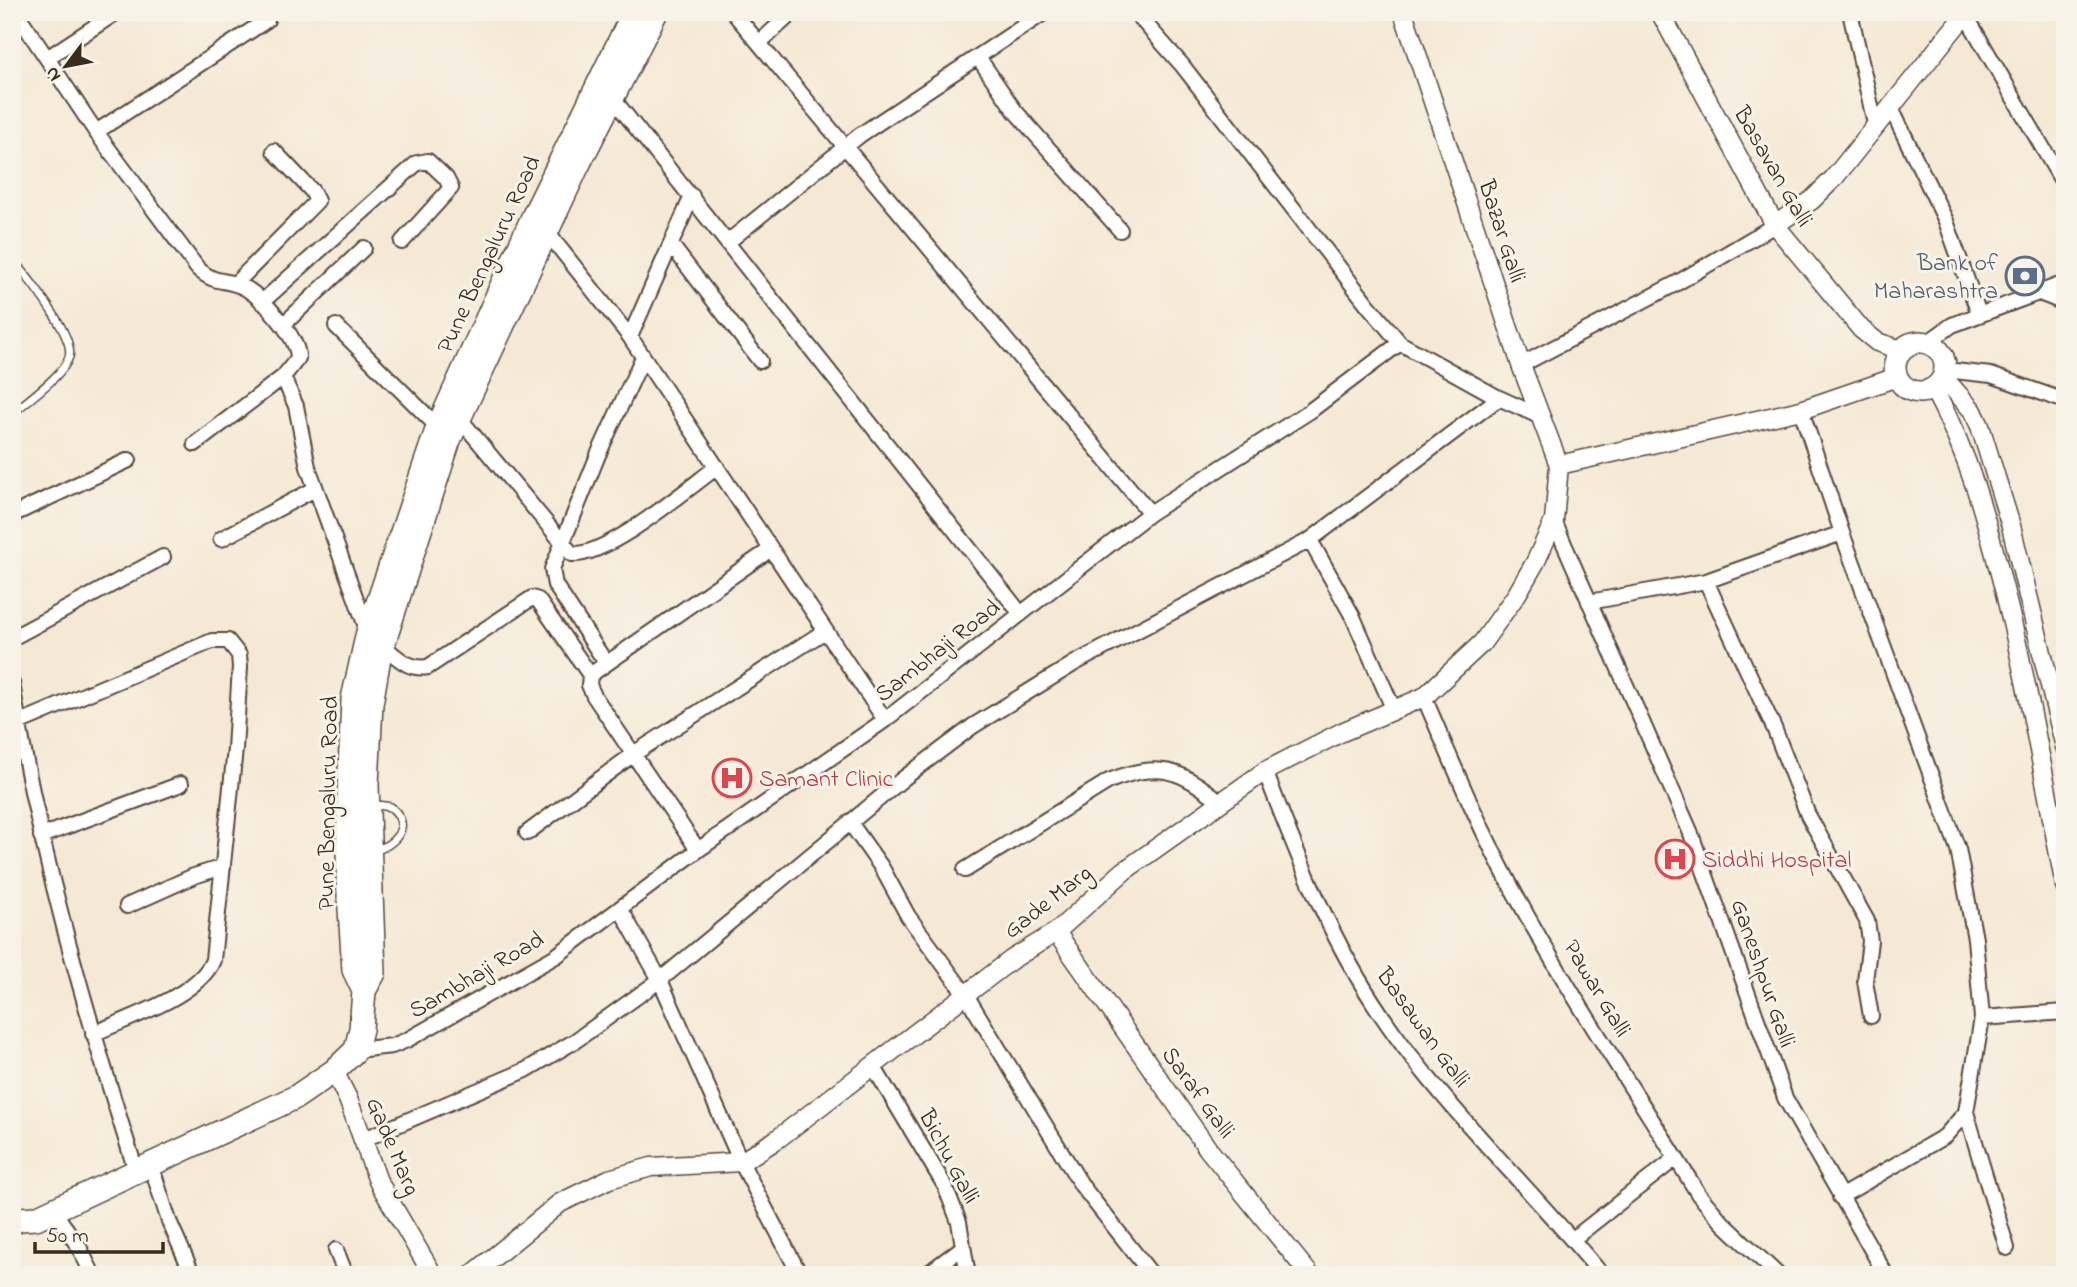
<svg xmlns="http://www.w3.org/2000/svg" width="2077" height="1287" viewBox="0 0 2077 1287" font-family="'Indie Flower',sans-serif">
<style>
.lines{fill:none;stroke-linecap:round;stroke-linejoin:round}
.service-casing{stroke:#574739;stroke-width:10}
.minor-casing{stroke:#574739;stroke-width:18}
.tertiary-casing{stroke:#574739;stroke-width:21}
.secondary-casing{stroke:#574739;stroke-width:24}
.primary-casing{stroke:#574739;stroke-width:26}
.service{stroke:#fff;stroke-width:7}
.minor{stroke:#fff;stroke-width:14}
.tertiary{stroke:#fff;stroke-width:18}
.secondary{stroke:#fff;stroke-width:21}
.primary{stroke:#fff;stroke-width:23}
.labels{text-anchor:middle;stroke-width:6;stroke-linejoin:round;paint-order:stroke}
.street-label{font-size:24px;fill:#3b2a1e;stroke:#f7f3e8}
.service-label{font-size:24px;fill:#4e5e75;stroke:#f7f3e8;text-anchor:end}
.health-label{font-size:24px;fill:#be3a42;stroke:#f7f3e8;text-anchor:start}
</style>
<rect width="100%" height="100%" fill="#f7f3e8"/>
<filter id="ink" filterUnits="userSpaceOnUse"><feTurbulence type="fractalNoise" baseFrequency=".0143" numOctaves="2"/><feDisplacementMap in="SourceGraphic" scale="14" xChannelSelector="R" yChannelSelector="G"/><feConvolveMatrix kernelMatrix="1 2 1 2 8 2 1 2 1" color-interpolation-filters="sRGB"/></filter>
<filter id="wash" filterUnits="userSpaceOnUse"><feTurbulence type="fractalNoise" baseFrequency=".00686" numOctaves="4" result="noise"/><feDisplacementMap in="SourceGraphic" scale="28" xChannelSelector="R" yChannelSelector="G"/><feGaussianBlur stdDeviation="1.57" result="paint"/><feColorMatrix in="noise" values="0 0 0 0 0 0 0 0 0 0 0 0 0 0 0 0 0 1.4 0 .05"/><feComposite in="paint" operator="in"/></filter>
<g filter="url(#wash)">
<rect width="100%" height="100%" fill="#f5e9d5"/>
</g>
<g filter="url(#ink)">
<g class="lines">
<defs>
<path id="service" d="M 12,257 C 26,276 76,336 69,357 C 63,376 27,400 12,414
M 371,804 L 391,807 C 414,828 394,845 371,852"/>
<path id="minor" d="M 16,12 L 96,132 L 198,269 C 216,285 224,278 243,287 C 261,295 299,338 298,358 L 283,377 L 195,444
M 733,12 L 1150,513
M 1135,12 L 1182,65 L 1368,305 L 1400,343
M 1850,12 L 1875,124
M 1965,14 L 2065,186
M 760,42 L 793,12
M 978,57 L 1015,111 L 1120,230
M 47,58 L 117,12
M 611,96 L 1021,614
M 1890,106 L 1946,221 L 1979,314
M 96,132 L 267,20
M 543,227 L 630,337 L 885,720
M 729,241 L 860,135 L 1045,12
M 672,246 L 760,361
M 235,284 L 317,201 L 312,191 L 274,151
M 2037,292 L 2065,303
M 262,302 L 417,163 L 428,161 L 446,178 L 451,188 L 402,242
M 283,325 L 364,248
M 336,326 L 438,427
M 630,337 L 692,196
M 1927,343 L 1952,325 L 2065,283
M 1521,365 L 1677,283 L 1775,225
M 1945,370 L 1991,375 L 2065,401
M 283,377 L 296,406 L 308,467 L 368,632
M 1801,410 L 1842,533 L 1958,849 L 1975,939 L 1982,1018 L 1966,1112 L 1945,1136 L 1840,1197
M 460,419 L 572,554 C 607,557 687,489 717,467
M 12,515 L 129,460
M 1554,521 L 1690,831 L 1785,1098 L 1886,1275
M 221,539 L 315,489
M 1310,540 L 1353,617 L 1393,708
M 1706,581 L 1774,728 L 1808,815 L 1867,921 L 1870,941 L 1865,981 L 1871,1016
M 1589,602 L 1706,581 L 1842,533
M 12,638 L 163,557
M 383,646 C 398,658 408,670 428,667 L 532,598 L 538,600 L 590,675
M 606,663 L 555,585 L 552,569 L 598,455 L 643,357
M 12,683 C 38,849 85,1010 136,1171
M 1424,697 C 1452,762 1479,827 1513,890 C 1569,995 1637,1094 1699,1195 L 1723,1223 L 1778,1275
M 18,723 L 212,641 L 228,641 L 239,655 L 240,667 L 235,749 L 213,960 C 199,996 127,1018 93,1034
M 1265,771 C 1296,851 1326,930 1373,1002 C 1436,1101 1528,1184 1602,1275
M 851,824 L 882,868 L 908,916 L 966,995 L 1082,1186 L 1152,1275
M 527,833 L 635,753 L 825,631
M 41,836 L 181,784
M 698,850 L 594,696 L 589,685 L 590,675 L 771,549
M 965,870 L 1109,781 C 1161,761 1179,769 1221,802
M 127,906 L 194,876 L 223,867
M 620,908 L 660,980 L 741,1162 L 800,1275
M 1982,1018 L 2065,1012
M 356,1050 L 392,1046 L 407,1040 L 556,956 L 698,850 L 885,720 L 1150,513 L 1310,411 L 1400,343 L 1499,398 L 1539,416
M 873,1066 L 945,1186 L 959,1222 L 968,1275
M 1966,1112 L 2007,1248
M 362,1140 L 526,1070 L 575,1041 L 660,980 L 904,778 L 973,726 L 1075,663 L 1310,540 L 1499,398
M 151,1165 L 169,1221 L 193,1275
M 52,1209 L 79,1247 L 93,1275
M 1573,1239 L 1676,1158
M 336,1250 L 346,1275
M 926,1275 L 963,1247"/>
<path id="tertiary" d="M 1660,12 L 1775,225 L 1861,329 L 1877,342 L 1901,350
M 1775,225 L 1812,200 L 1834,178 L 1967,12
M 1943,377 L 1973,411 L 1980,426 L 2011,526 L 2065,747
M 1933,388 C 1970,457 1986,518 2005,593 C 2029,690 2046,788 2065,886
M 1559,465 L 1801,410 L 1897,377
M 1056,932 L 1208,1149 L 1310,1275
M 334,1071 L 348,1099 L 378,1181 L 433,1275
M 472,1275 L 560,1203 L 609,1179 L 651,1167 L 741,1162 L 776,1140 L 1011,960 L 1056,932 L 1124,871 L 1265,771 L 1342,732 L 1424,697 L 1482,643 L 1517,594 L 1536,561 L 1554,521 L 1559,465 L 1521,365 L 1403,12"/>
<path id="secondary" d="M1895 367a25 25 0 1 1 50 0a25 25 0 1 1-50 0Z"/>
<path id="primary" d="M 364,991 L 374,973 L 367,785 L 371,704 L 379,657 L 449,440 L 577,167 L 656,12
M 12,1223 L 19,1219 L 36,1218 L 296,1097 L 334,1071 L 356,1050 L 361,1029 L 364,991 L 354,970 L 348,879 L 349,796 L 353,699 L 368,632 L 438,427 L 533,217 L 634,12"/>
</defs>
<!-- service casing -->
<use href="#service" class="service-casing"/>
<!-- minor casing -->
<use href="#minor" class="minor-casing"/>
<!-- tertiary casing -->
<use href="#tertiary" class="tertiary-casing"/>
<!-- secondary casing -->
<use href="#secondary" class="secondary-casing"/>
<!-- primary casing -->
<use href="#primary" class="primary-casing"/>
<!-- service -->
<use href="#service" class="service"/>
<!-- minor -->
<use href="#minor" class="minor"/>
<!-- tertiary -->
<use href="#tertiary" class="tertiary"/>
<!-- secondary -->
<use href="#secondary" class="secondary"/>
<!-- primary -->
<use href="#primary" class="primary"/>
</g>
</g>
<!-- icons -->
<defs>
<symbol id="bank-ring" viewBox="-11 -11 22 22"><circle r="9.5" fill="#f7f3e8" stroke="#5c6f8a" stroke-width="1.5"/><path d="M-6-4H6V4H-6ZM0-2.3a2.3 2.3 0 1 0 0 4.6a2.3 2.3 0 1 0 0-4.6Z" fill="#5c6f8a"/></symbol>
<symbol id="hospital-ring" viewBox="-11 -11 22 22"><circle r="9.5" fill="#f7f3e8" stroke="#e0444e" stroke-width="1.5"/><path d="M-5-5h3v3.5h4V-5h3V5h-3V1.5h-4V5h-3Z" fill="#e0444e"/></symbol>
</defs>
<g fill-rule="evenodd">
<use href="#bank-ring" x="2003" y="254" width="44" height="44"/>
<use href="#hospital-ring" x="710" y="756" width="44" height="44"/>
<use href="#hospital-ring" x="1653" y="837" width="44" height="44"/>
</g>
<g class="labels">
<!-- street labels -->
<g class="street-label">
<text transform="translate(1774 166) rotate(60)" y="8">Basavan Galli</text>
<text transform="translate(1503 231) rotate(72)" y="8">Bazar Galli</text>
<text transform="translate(488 254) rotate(-65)" y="8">Pune Bengaluru Road</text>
<text transform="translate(937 650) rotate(-38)" y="8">Sambhaji Road</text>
<text transform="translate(327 803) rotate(-89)" y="8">Pune Bengaluru Road</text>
<text transform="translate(1047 901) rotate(-38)" y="8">Gade Marg</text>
<text transform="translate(1764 973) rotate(71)" y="8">Ganeshpur Galli</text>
<text transform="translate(476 974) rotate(-30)" y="8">Sambhaji Road</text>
<text transform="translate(1598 988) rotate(59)" y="8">Pawar Galli</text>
<text transform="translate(1424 1027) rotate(54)" y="8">Basawan Galli</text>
<text transform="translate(1199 1092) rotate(54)" y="8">Saraf Galli</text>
<text transform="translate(394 1146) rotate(67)" y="8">Gade Marg</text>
<text transform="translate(950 1156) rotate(62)" y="8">Bichu Galli</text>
</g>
<!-- service labels -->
<g class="service-label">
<text x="1998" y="270">Bank of<tspan x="1998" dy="28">Maharashtra</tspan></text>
</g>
<!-- health labels -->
<g class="health-label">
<text x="759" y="786">Samant Clinic</text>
<text x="1702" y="867">Siddhi Hospital</text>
</g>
</g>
<!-- margin -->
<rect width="2077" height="1287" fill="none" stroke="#f7f3e8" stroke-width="42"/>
<!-- north arrow -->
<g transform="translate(66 66) rotate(238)" stroke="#f7f3e8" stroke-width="5" paint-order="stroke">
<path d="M0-5L12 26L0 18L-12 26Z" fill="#3b2a1e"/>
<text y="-10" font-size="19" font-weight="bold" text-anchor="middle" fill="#3b2a1e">N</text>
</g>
<!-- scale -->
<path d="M35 1242v10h128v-10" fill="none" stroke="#3b2a1e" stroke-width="3.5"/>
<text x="46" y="1242" font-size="21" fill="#3b2a1e" stroke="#f7f3e8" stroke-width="5" paint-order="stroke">50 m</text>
</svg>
